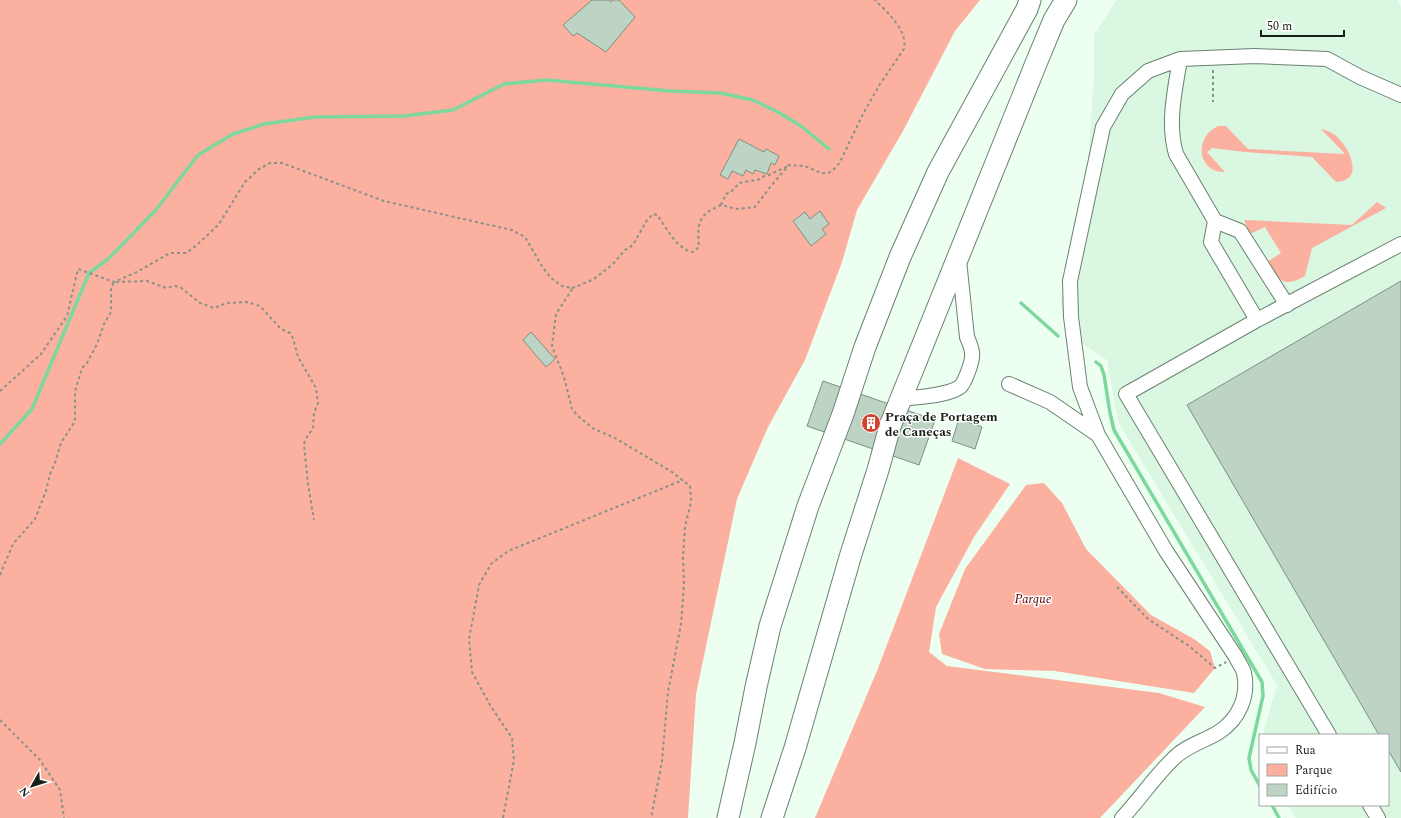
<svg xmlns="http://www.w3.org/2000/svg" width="1401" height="818" viewBox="0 0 1401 818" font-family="Spectral,serif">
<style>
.built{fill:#d9f7e1}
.green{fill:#fcb0a0}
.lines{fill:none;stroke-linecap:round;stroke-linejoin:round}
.stream{stroke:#7dd89d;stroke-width:3.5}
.building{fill:#bdd4c4;stroke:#7c9182}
.minor-casing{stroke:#6b8071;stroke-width:16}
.highway-casing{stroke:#6b8071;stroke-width:23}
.path{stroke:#869389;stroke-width:2;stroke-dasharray:3 3;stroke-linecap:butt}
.minor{stroke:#fff;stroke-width:14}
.highway{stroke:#fff;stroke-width:21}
.labels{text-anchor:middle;stroke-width:3;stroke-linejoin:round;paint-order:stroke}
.poi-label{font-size:13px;font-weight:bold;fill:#171f19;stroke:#fff;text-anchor:start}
.park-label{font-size:13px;font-style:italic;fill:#5c0200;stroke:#fff}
</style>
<rect width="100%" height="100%" fill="#ecfff1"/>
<!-- built -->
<path class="built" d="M 1117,0 L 1398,0 L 1401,7 L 1401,818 L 1296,818 L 1288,805 L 1388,805 L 1388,735 L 1263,735 L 1277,685 L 1118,422 L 1107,360 L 1066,332 L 1061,304 L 1063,280 L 1087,182 L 1094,75 L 1094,35 Z"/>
<!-- green -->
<path class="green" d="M 0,0 L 980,0 L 955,31 L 903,131 L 857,210 L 842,262 L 805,360 L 768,427 L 737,499 L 696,694 L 688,818 L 0,818 Z
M 1218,126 L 1226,126 L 1248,149 L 1345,154 L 1321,129 C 1326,130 1331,132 1335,135 C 1349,146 1366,181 1336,182 L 1312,157 L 1245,152 L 1212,148 L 1207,152 L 1225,172 C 1198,173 1193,138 1218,126 Z
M 1377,202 L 1386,208 L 1312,248 L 1305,276 C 1283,289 1278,279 1267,262 L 1281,253 L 1265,227 L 1250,234 L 1244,220 L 1352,225 Z
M 958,458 L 1010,484 L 974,537 L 936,607 L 929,652 L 947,666 L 1159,693 L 1205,707 L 1100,818 L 815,818 L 877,671 Z
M 1044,483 L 1062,503 L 1086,549 L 1151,615 L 1194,639 L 1210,651 L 1215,668 L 1194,693 L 1055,671 L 985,669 L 942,654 L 939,634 L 965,569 L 1026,485 Z"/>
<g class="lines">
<!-- stream -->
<path class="stream" d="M 1021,303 L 1058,336
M 1096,362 L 1101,366 L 1104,375 L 1110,413 L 1114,430 L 1262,682 L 1263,696 L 1249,758 L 1251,770 L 1260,786
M 0,444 L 32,409 L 89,273 L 108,259 L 155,211 L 198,155 L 233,134 L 264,124 L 315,117 L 404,116 L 453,110 L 504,84 L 547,80 L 670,91 L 720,93 L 753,100 L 778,112 L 801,126 L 829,149
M 1272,805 L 1279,818"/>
</g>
<!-- building -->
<path class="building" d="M 592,0 L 609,0 L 611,2 L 613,0 L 619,0 L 635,17 L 606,52 L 577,33 L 573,36 L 563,25 Z
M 739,139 L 764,152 L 766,149 L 779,156 L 775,165 L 771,163 L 767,174 L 755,170 L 753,174 L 746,170 L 743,176 L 732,171 L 728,179 L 720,175 Z
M 820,211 L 829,224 L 822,229 L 826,234 L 811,246 L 793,221 L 805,212 L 810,219 Z
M 1401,281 L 1401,772 L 1388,750 L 1388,735 L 1379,735 L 1187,405 Z
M 531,332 L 555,359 L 546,367 L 523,340 Z
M 823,381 L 935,420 L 919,465 L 807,426 Z
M 959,419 L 982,427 L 975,449 L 952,441 Z"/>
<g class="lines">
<defs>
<path id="minor" d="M 1180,59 C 1175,90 1167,123 1176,154 L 1215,221 L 1211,242 L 1257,320
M 1215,221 L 1240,231 L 1287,305
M 1009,384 L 1050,402 L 1098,435
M 901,399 C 917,397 950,396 961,386 C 965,381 967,375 969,369 C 974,355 973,351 967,337 L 959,260
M 1329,735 L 1126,394 L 1257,320 L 1401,244
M 1370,805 L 1378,818
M 1122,818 C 1140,799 1155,776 1174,758 C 1187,745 1205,741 1219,732 C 1239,719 1249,696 1244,673 C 1243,668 1238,662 1236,657 L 1166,551 L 1098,435 L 1080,387 L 1071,317 L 1070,281 L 1103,127 L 1122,94 L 1148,71 L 1180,59 L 1255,56 L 1327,59 L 1360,77 L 1401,95"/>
<path id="highway" d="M 728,818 L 745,743 L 756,687 L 770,626 L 808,506 L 843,414 L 865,347 L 900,257 L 938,172 L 1027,9 L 1030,0
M 772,818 L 795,748 L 851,554 L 878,470 L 890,426 L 1037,61 L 1054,20 L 1066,0"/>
</defs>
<!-- minor casing -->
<use href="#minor" class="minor-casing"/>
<!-- highway casing -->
<use href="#highway" class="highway-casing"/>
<!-- path -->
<path class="path" d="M 1213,70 L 1213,102
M 721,205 L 726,194 L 731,192 L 739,183 L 761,179 L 764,176 L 769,175 L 788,166
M 572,288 L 580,285 L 594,279 L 613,264 L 625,250 L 633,245 L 647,220 L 653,214 L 657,215 C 667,228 676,249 693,252 L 699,247 C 697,223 698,215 721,205 L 736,209 L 755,207 L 771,186 L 789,165 C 794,166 798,165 803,166 C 819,169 825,183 840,162 L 863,114 L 880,84 L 904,49 C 908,30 887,12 875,0
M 0,391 L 41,354 L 67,316 L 78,269 L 114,282 L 137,272 L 170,253 L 186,253 L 197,245 L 219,224 L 245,182 L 259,169 L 270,163 L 282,163 L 384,201 L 512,230 L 525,237 L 543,268 L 551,278 L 562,286 L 572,288 L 571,291 L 556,314 L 552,346 L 564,377 L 572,409 L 578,416 L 594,429 L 615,438 L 672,472 L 690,486 L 691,502 L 685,527 L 683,558 L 684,584 L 681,624 L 668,692 L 662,761 L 651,818
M 0,575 L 13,544 L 35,519 L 46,491 L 50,474 L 55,463 L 61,443 L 75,421 L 75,391 L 82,368 L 87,363 L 97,344 L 104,324 L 111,312 L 111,288 L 114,282 L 147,281 L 166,288 L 175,286 L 180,287 L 200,303 L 214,308 L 227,303 L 246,302 L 250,303 L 260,306 L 281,329 L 290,333 L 293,338 L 298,357 L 316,388 L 318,403 L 314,413 L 313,428 L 305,440 L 304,445 L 308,484 L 314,520
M 1117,587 L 1148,619 L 1189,646 L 1215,668 L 1226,662
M 0,720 L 40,760 L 60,790 L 64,818
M 503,818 L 514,760 L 512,738 L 490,705 L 472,672 L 469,639 L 479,585 L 491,564 L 508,551 L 683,480"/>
<!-- minor -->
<use href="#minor" class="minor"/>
<!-- highway -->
<use href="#highway" class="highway"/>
</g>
<!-- icons -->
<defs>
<symbol id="building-disc" viewBox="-11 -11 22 22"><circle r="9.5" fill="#d0452f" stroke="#fff"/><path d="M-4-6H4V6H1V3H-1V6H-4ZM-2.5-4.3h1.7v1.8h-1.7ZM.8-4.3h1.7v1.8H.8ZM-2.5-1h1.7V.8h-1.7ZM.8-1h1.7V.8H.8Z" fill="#fff"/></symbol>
</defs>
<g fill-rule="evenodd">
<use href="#building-disc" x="860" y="412" width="22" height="22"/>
</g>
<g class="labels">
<!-- poi labels -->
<g class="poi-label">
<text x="885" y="421">Praça de Portagem<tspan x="885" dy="15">de Caneças</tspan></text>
</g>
<!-- park labels -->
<g class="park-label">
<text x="1033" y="603">Parque</text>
</g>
</g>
<!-- legend -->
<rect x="1259" y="734" width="130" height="72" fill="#ffffff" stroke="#a2a5a3"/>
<rect x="1267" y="747" width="20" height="6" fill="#ffffff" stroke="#a2a5a3"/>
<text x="1295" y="754" font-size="12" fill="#171f19">Rua</text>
<rect x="1267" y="764" width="20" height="12" fill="#fcb0a0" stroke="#a2a5a3"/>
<text x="1295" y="774" font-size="12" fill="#171f19">Parque</text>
<rect x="1267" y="784" width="20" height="12" fill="#bdd4c4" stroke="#a2a5a3"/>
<text x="1295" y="794" font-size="12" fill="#171f19">Edifício</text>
<!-- north arrow -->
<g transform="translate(32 786) rotate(231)" stroke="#ffffff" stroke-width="3" paint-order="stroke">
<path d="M0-3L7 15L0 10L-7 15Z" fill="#171f19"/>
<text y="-6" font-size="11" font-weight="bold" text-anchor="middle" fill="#171f19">N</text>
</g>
<!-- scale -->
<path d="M1261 30v6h83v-6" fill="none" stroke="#171f19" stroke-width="2"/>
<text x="1267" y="30" font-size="12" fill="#171f19" stroke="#ffffff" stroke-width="3" paint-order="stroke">50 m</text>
</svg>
